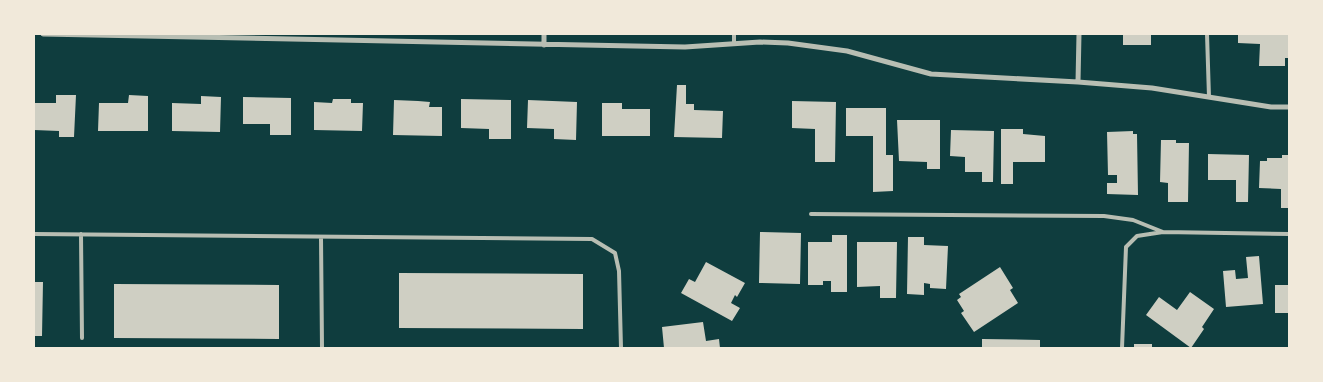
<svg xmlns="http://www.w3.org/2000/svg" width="1323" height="382" viewBox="0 0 1323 382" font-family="'Source Sans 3',sans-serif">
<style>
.building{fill:#cfcfc3}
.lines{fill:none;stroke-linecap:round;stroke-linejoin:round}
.service{stroke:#b8beb3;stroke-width:4}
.minor{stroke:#b8beb3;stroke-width:5}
</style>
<rect width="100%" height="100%" fill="#0f3d3e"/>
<!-- building -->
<path class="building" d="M 1123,34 L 1151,34 L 1151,45 L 1123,45 Z
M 1238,34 L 1289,34 L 1288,58 L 1285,58 L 1285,66 L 1259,66 L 1260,44 L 1238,43 Z
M 677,85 L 686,85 L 686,104 L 694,104 L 694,110 L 723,111 L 722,138 L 674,137 Z
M 56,95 L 76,95 L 74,137 L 59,137 L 59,131 L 34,130 L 34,103 L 56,103 Z
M 129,95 L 148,96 L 148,131 L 98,131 L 99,103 L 128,103 Z
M 201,96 L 221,97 L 220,132 L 172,131 L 172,103 L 201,104 Z
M 243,97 L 291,98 L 291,135 L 270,135 L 270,124 L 243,124 Z
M 333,99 L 351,99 L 351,103 L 363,103 L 362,131 L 314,130 L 314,102 L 332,103 Z
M 461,99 L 511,100 L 511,139 L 489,139 L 489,129 L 461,128 Z
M 394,100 L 418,101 L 430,102 L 429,107 L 442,107 L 442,136 L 393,135 Z
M 528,100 L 577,102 L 576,140 L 554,139 L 554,129 L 527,128 Z
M 792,101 L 836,102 L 835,162 L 815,162 L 815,129 L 792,128 Z
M 602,103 L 622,103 L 622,109 L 650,109 L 650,136 L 602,136 Z
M 846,108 L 886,108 L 886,155 L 893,155 L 893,191 L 873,192 L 873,136 L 846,136 Z
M 897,120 L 940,120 L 940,169 L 927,169 L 927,162 L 899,161 Z
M 1001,129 L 1023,129 L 1023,134 L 1045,136 L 1045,162 L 1013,162 L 1013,184 L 1001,184 Z
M 951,130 L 994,131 L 993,182 L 982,182 L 982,172 L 965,172 L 965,157 L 950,156 Z
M 1133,131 L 1133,134 L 1137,134 L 1138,195 L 1107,194 L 1107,183 L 1117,183 L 1117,175 L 1108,175 L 1107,132 Z
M 1161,140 L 1176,140 L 1176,143 L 1189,143 L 1188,202 L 1168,202 L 1168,183 L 1160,182 Z
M 1208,154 L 1249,155 L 1248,202 L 1236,202 L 1236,180 L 1208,180 Z
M 1282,155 L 1289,155 L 1289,208 L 1281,208 L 1281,189 L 1259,188 L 1260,161 L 1267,161 L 1267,158 L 1282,158 Z
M 760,232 L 801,233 L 800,284 L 759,283 Z
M 832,235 L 847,235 L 847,292 L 831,292 L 831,281 L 823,281 L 823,285 L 808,285 L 808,242 L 832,242 Z
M 908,237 L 924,237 L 924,245 L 948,246 L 946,289 L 930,288 L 930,284 L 924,283 L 924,295 L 907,294 Z
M 857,242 L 897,242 L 896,298 L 880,298 L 880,286 L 857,287 Z
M 1259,256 L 1263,304 L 1226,307 L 1223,271 L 1235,270 L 1236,279 L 1248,278 L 1246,257 Z
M 706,262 L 745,283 L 737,297 L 735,295 L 731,303 L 740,308 L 732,321 L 681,293 L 689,279 L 695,282 Z
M 1000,267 L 1013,288 L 1010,290 L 1018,303 L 974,332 L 961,313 L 964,311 L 957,300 L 961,297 L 959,294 Z
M 399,273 L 583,274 L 583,329 L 399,328 Z
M 34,282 L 43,282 L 42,336 L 34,336 Z
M 114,284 L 279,285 L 279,339 L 114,338 Z
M 1275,285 L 1289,285 L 1289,313 L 1275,313 Z
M 1190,292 L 1214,309 L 1202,327 L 1204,329 L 1191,348 L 1146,315 L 1159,297 L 1177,310 Z
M 703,322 L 706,341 L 719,339 L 720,348 L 664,348 L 662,327 Z
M 982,339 L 1040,340 L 1040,348 L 982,348 Z
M 1134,344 L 1152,344 L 1152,348 L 1134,348 Z"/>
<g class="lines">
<!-- service -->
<path class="service" d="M 734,34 L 734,44
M 1207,34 L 1209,97
M 811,214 L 1104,216 L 1133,220 L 1163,232
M 34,234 L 592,239 L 615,253 L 619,271 L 621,348
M 81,234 L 82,338
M 321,237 L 322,348
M 1122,348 L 1126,247 L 1137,236 L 1163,232 L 1289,234"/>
<!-- minor -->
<path class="minor" d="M 43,34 L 685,47 L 760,42 L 788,43 L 847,51 L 931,74 L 1078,82 L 1152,88 L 1271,107 L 1289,107
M 544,45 L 544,34
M 1078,82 L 1079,34"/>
</g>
<!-- border -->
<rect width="1323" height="382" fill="none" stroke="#f1e9da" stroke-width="70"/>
</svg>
